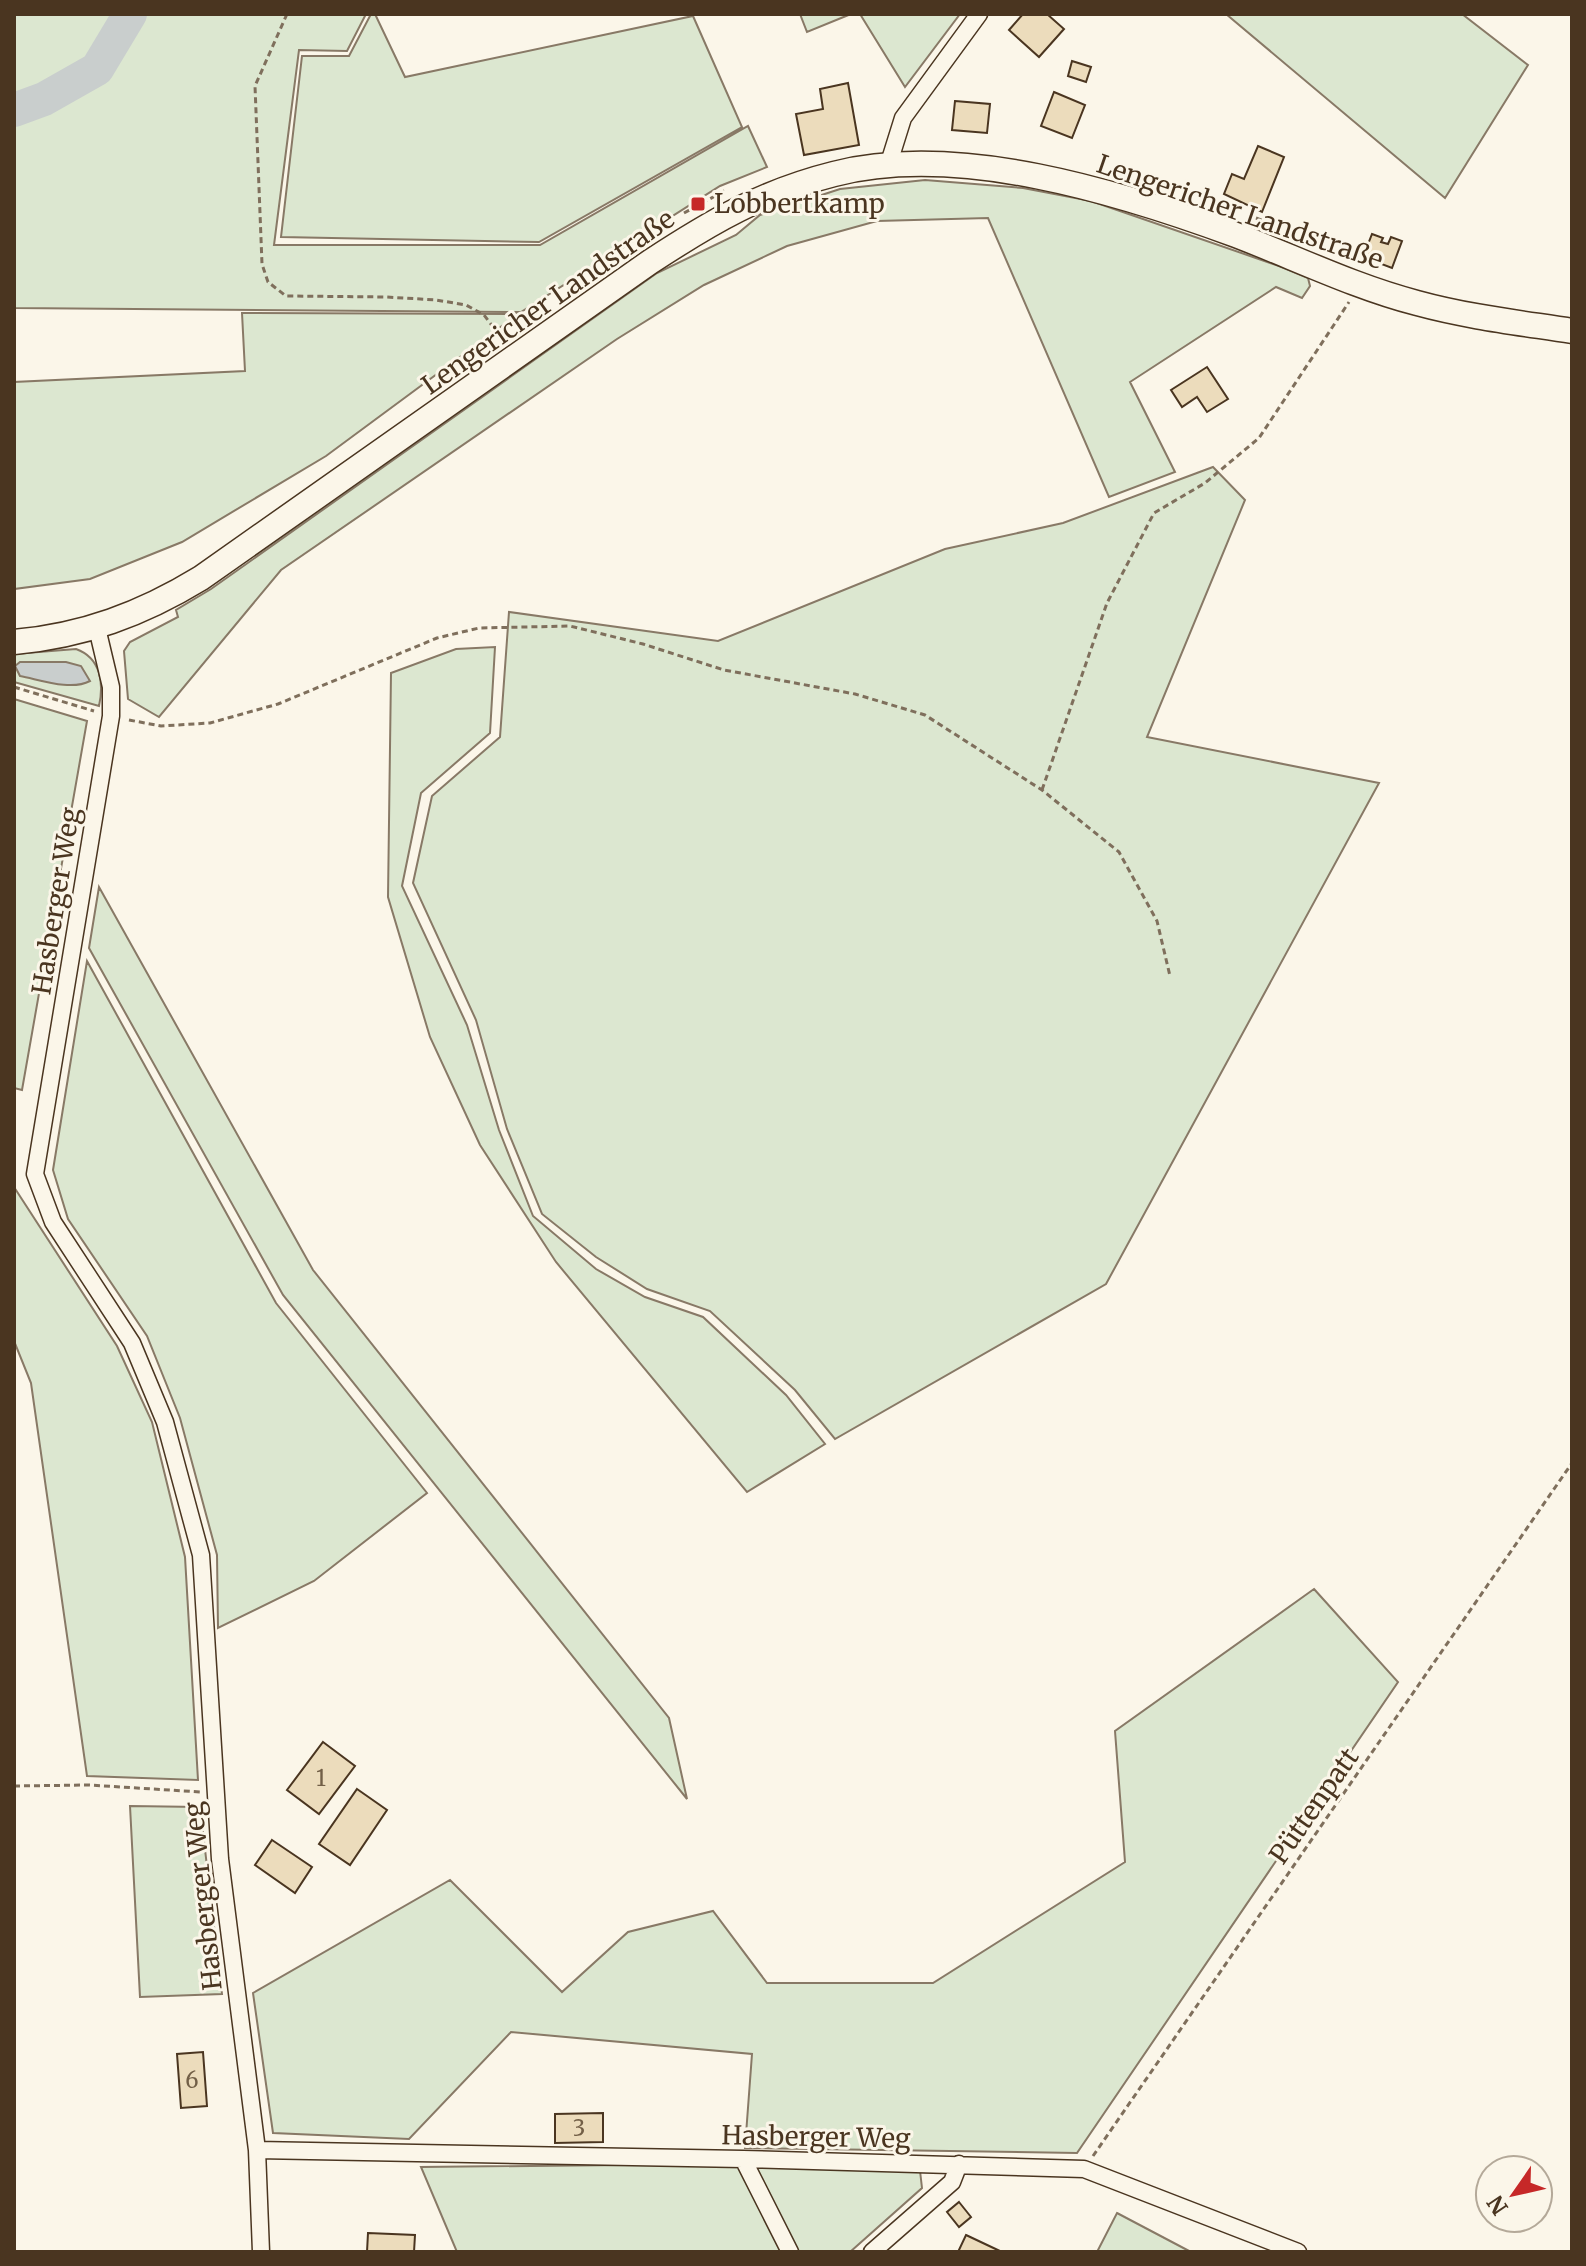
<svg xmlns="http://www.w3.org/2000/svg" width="1586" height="2266" viewBox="0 0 1586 2266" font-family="Merriweather,serif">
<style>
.green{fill:#dce7d0;stroke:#887966;stroke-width:2}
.water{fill:#c9cecd;stroke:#887966;stroke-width:2}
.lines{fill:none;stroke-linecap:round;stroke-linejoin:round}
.river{stroke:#c9cecd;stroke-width:34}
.building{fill:#ecdcbc;stroke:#4a3520;stroke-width:2}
.street-casing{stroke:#4a3520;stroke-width:19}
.secondary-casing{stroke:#4a3520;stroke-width:27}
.path{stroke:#7f6f5c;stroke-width:3;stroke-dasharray:6 4;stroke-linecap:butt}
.street{stroke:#fbf6e9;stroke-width:16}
.secondary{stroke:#fbf6e9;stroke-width:24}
.poi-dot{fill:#c62828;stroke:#fbf6e9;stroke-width:3}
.labels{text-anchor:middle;stroke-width:6;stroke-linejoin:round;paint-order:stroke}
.number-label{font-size:22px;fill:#725f47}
.poi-label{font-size:26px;fill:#4a3520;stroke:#fbf6e9;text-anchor:start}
.street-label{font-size:26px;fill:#4a3520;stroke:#fbf6e9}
</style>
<rect width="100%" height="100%" fill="#fbf6e9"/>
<!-- green -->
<path class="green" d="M 14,14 L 366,14 L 347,51 L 299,50 L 274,245 L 540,245 L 748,126 L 767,167 L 720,186 L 521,312 L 14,308 Z
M 371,14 L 375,14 L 405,77 L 693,16 L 742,127 L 539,242 L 281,237 L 302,56 L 349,56 Z
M 800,14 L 851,14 L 807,32 Z
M 860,14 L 960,14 L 905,87 Z
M 1226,14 L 1462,14 L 1528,65 L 1445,198 Z
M 925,180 L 1023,188 L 1091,201 L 1279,266 L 1308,278 L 1310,286 L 1302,298 L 1276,287 L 1130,382 L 1175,472 L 1109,497 L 988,218 L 877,221 L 787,246 L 704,285 L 617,339 L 281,570 L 159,717 L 128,699 L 124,651 L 130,642 L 178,617 L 176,610 L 211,589 L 657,273 L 736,235 L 760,215 L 840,189 Z
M 242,313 L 518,314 L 326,456 L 182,542 L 90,579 L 14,589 L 14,382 L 245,371 Z
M 1213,467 L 1245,500 L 1147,737 L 1379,783 L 1106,1284 L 835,1439 L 795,1390 L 710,1311 L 647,1289 L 596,1257 L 542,1214 L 507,1129 L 476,1020 L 413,883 L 432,796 L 500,737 L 509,612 L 718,641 L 945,549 L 1063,523 Z
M 495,647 L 490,733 L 421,793 L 402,886 L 467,1025 L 499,1130 L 533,1216 L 596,1269 L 645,1297 L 703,1317 L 786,1395 L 825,1444 L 747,1492 L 556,1262 L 480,1145 L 430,1037 L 388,897 L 391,673 L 456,649 Z
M 76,649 C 101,658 104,683 99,706 L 14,682 L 14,654 Z
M 14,699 L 87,721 L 22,1090 L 14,1088 Z
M 99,887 L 313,1270 L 669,1718 L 687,1799 L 283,1295 L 89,948 Z
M 87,961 L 276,1303 L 427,1493 L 314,1581 L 218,1628 L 217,1555 L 180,1418 L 147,1336 L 68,1219 L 53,1170 Z
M 14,1187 L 117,1346 L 152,1422 L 185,1557 L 198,1780 L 87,1776 L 31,1383 L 14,1341 Z
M 1314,1589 L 1398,1682 L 1077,2153 L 745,2148 L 752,2054 L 511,2032 L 409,2139 L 273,2133 L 253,1993 L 450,1880 L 562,1992 L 628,1932 L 713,1911 L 767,1983 L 933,1983 L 1125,1862 L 1115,1731 Z
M 130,1806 L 200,1807 L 222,1994 L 140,1997 Z
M 919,2162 L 922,2188 L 850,2252 L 457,2252 L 421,2167 Z
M 1117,2213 L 1191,2252 L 1097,2252 Z"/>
<!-- water -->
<path class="water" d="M 20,662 L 66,662 L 81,666 L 90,681 C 71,691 41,680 20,676 L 15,666 Z"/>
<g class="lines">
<!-- river -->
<path class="river" d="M 14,110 L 44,99 L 97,69 L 130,14"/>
</g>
<!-- building -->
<path class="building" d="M 1023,14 L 1047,14 L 1064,29 L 1039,57 L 1009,30 Z
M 1072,61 L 1091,67 L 1086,82 L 1068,76 Z
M 848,83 L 859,145 L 804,155 L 796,114 L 823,109 L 820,89 Z
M 1054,92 L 1085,105 L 1072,138 L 1041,126 Z
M 955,101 L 990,104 L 987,133 L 952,130 Z
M 1258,146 L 1284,157 L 1262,212 L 1224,194 L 1232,174 L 1244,179 Z
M 1372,234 L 1383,238 L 1381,242 L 1388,244 L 1391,237 L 1402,241 L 1392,268 L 1363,257 Z
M 1207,367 L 1228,399 L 1207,412 L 1197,397 L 1182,407 L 1171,390 Z
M 323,1742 L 355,1766 L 319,1814 L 287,1790 Z
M 357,1789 L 387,1810 L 350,1865 L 319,1844 Z
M 272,1840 L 312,1867 L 295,1893 L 255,1865 Z
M 203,2052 L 207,2106 L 181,2108 L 177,2054 Z
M 603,2113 L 603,2142 L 555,2143 L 555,2114 Z
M 959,2202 L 971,2217 L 959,2227 L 947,2212 Z
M 368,2233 L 415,2235 L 414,2252 L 367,2252 Z
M 966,2235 L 1002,2252 L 958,2252 Z"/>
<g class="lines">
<defs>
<path id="street" d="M 888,166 L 903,118 L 979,14
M 97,628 L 111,687 L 111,716 L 35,1174 L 53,1222 L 132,1343 L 165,1422 L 201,1555 L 220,1859 L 257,2150 L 261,2252
M 257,2150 L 743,2159 L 1084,2169 L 1298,2252
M 743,2159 L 790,2252
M 872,2252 L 952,2182 L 959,2164"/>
<path id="secondary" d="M 14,642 C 83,636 142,614 201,578 L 650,262 C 711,222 762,192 834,174 C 958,142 1119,192 1236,235 C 1296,258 1355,287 1417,303 C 1468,317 1521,323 1572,331"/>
</defs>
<!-- street casing -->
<use href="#street" class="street-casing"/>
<!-- secondary casing -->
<use href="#secondary" class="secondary-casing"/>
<!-- path -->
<path class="path" d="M 287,14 L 255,86 L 262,264 L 268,282 L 286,296 L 387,297 L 436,300 L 466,305 L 484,315 L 502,339
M 684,213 L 726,190
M 1256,218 L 1279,227
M 14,687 L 94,711
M 129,720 L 161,726 L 210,723 L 278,704 L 437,638 L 479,628 L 570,626 L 643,644 L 724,670 L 855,694 L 925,715 L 1042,790 L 1119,852 L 1157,921 L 1170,976
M 1042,790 L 1107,603 L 1154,513 L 1205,483 L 1259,438 L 1349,302
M 14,1786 L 89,1785 L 200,1792
M 1093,2156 L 1572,1463"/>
<!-- street -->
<use href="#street" class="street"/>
<!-- secondary -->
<use href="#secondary" class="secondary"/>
</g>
<!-- markers -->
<rect class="poi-dot" x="690" y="196" width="16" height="16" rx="4"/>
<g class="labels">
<!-- number labels -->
<g class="number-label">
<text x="321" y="1786">1</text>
<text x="192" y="2088">6</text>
<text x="579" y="2136">3</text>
</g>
<!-- poi labels -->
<g class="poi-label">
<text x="714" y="213">Lobbertkamp</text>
</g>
<!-- street labels -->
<g class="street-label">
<text transform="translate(1240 212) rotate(19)" y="9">Lengericher Landstraße</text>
<text transform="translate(548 302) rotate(-35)" y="9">Lengericher Landstraße</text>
<text transform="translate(56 901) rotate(-81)" y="9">Hasberger Weg</text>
<text transform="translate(1314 1806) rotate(-55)" y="9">Püttenpatt</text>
<text transform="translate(203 1896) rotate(-96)" y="9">Hasberger Weg</text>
<text transform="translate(816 2137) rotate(1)" y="9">Hasberger Weg</text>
</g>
</g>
<!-- border -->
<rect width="1586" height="2266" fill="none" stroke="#4a3520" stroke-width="32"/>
<!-- north arrow -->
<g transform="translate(1514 2194) rotate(236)"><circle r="38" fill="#fbf6e9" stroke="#b4a999" stroke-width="2"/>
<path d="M0-6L14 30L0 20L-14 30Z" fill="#c62828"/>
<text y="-12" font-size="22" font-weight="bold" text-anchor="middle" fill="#4a3520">N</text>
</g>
</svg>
